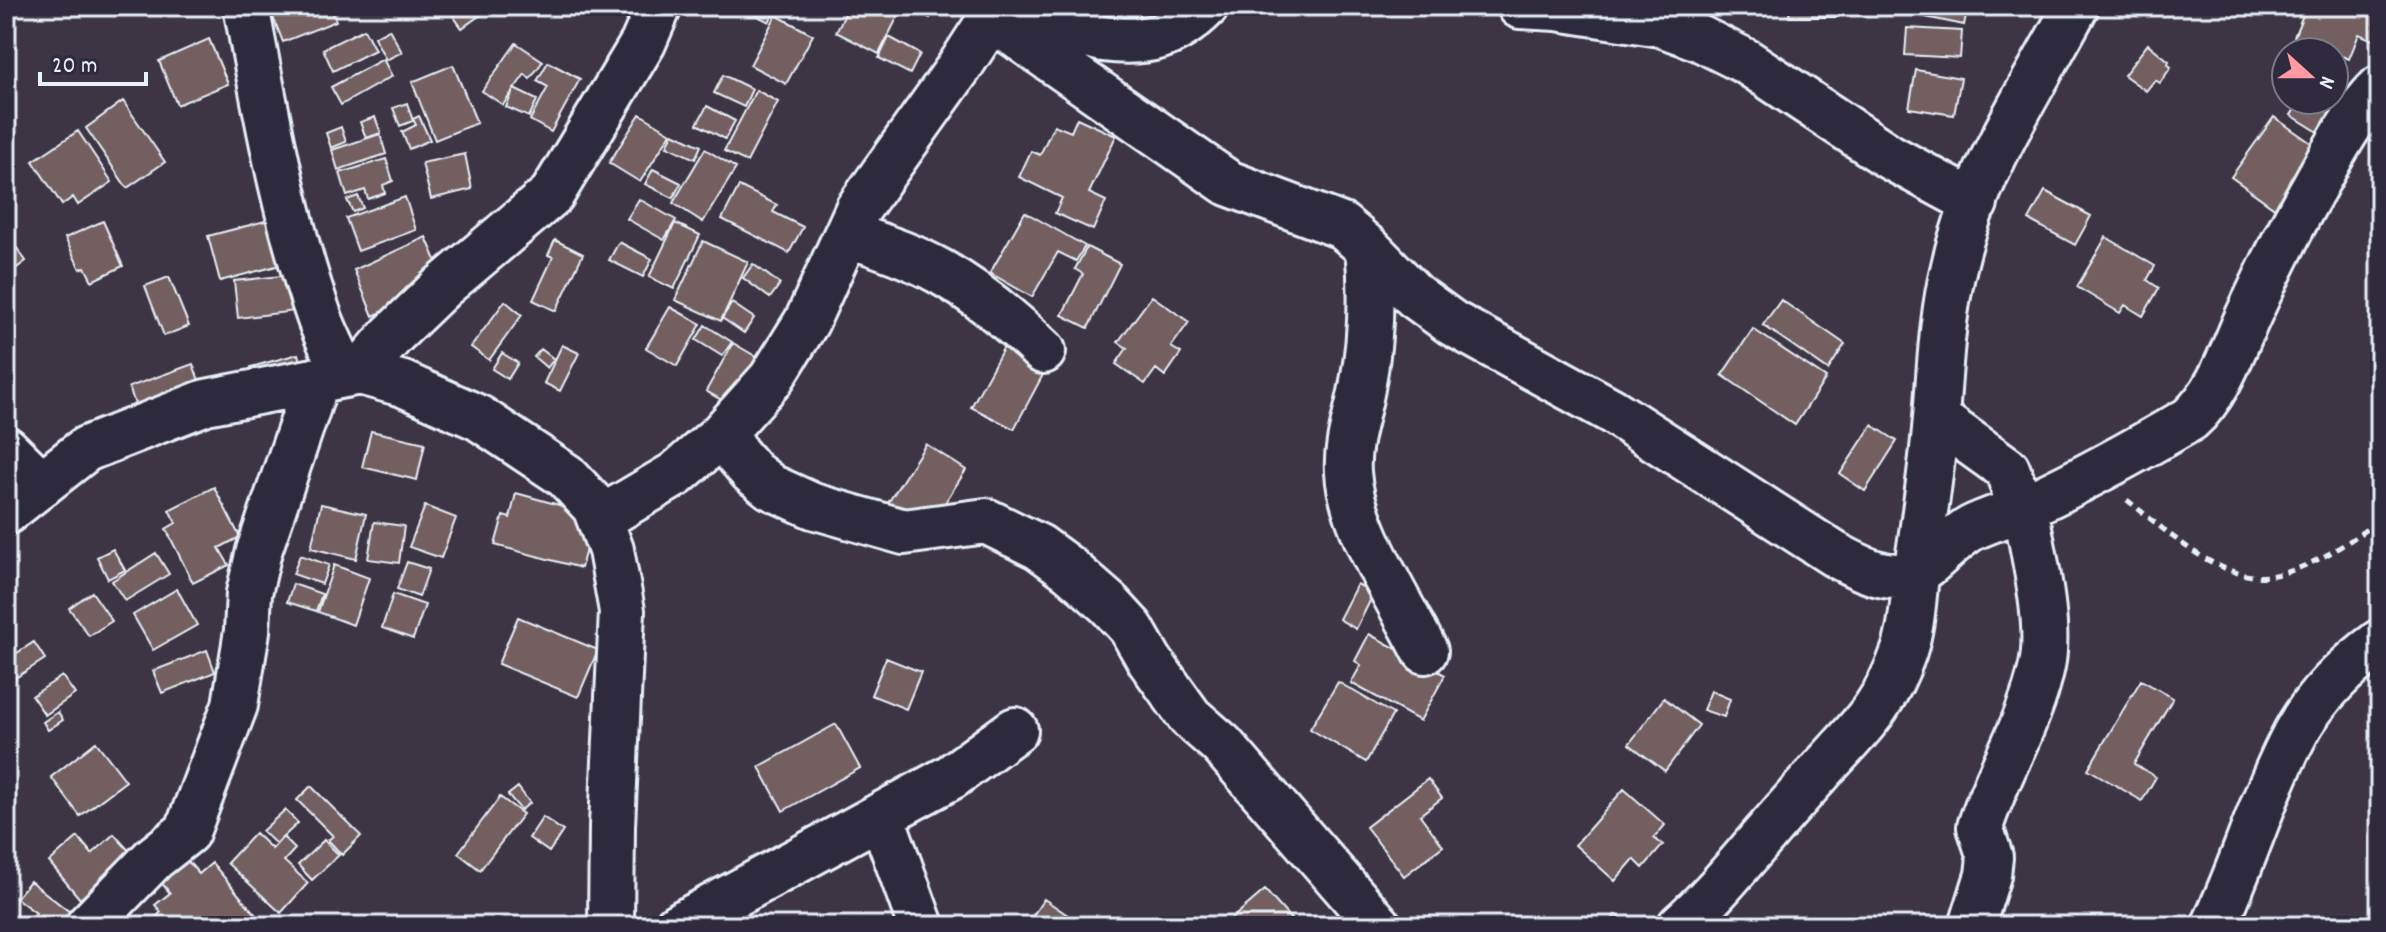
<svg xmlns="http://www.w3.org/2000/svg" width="2386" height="932" viewBox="0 0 2386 932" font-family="Dekko,sans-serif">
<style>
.building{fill:#735f60;stroke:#e8f1f8;stroke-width:2}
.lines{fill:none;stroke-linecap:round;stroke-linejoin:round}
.minor-casing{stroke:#e8f1f8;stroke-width:50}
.path{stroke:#e8f1f8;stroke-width:5;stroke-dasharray:8 6;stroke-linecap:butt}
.minor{stroke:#2f2a3d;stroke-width:44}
</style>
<rect width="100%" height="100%" fill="#3d3544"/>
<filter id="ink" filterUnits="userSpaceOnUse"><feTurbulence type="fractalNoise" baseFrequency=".0125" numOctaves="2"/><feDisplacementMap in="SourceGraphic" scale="16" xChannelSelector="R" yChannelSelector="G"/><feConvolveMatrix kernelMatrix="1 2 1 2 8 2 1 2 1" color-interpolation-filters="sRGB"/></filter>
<g filter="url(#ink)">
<!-- building -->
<path class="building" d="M 301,6 L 330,6 L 336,21 L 283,42 L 273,17 Z
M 446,6 L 493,6 L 462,28 Z
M 599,6 L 651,6 L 636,23 Z
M 746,6 L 773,6 L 776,8 L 769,22 L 744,9 Z
M 849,6 L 903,6 L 879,54 L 836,32 Z
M 906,6 L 935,6 L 930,18 Z
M 1790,6 L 1838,6 L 1838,17 L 1789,17 Z
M 1907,6 L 1968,6 L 1964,25 L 1906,13 Z
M 2284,6 L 2380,6 L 2380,43 L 2359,34 L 2349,59 L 2294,37 L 2303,15 Z
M 776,15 L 813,35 L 786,84 L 750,65 Z
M 1907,28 L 1962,31 L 1960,58 L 1905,55 Z
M 364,29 L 375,50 L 333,71 L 323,49 Z
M 389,29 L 402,52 L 386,60 L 374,37 Z
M 889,37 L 920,54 L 910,74 L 879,58 Z
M 209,39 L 228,84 L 177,105 L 159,61 Z
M 516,43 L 543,61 L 530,79 L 525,74 L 503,105 L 482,91 Z
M 2148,44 L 2169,61 L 2168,64 L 2171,67 L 2160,83 L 2155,80 L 2146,91 L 2124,75 Z
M 383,59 L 392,76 L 341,105 L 331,87 Z
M 548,62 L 580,79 L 551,132 L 530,120 L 548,87 L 537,81 Z
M 453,65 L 477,123 L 435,140 L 412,82 Z
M 1916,70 L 1961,78 L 1954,115 L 1909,108 Z
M 723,75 L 752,89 L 744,107 L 714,93 Z
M 514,89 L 537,100 L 529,117 L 506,107 Z
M 756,90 L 778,102 L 747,162 L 724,151 Z
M 2301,100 L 2312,100 L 2343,121 L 2331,140 L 2291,115 Z
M 123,101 L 165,162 L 127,188 L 86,128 Z
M 407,103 L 413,121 L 400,126 L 393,108 Z
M 707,106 L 735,121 L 725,139 L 697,124 Z
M 640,114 L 671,133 L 640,182 L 609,163 Z
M 419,116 L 430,140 L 409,149 L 402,132 L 416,125 L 413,119 Z
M 375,117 L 381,133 L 366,138 L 360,122 Z
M 2274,117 L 2321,150 L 2276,209 L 2231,177 Z
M 1077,118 L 1116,136 L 1089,193 L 1106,201 L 1093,230 L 1055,213 L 1062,198 L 1019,177 L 1031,151 L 1040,155 L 1054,125 L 1071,132 Z
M 341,127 L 346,142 L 331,148 L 326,133 Z
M 78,131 L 112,182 L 78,205 L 73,197 L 62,205 L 33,161 Z
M 673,133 L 701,146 L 695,159 L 667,146 Z
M 380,134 L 386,154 L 338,170 L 332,150 Z
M 705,149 L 736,168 L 703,222 L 673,203 Z
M 465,154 L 472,189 L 431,199 L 422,163 Z
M 386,159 L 393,181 L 383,185 L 385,193 L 368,199 L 365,190 L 347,196 L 340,173 Z
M 653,169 L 681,183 L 673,198 L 645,184 Z
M 739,186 L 777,205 L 773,212 L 803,227 L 789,253 L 722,219 Z
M 2045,191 L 2091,216 L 2075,245 L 2029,220 Z
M 358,196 L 363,208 L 353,212 L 347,200 Z
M 405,197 L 416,230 L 358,251 L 346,218 Z
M 639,199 L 676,220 L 664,240 L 627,219 Z
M 1025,212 L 1085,246 L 1076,261 L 1058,252 L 1032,297 L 990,273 Z
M 273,219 L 284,264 L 220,281 L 208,236 Z
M 103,221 L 123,266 L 92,281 L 85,267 L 80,269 L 65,238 Z
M 675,223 L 700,235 L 674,289 L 649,277 Z
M 6,233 L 26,261 L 6,276 Z
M 426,237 L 442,274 L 431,290 L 373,316 L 354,270 Z
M 2106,237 L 2155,266 L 2147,280 L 2159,288 L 2143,316 L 2125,305 L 2120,313 L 2077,287 Z
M 555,240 L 583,254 L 556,311 L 533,300 L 553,257 L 548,255 Z
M 703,241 L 748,262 L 721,321 L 675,300 Z
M 619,242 L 652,259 L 643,277 L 609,260 Z
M 1087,247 L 1120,264 L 1088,328 L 1062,315 L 1083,274 L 1075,269 Z
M 753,264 L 780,284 L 770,298 L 743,278 Z
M 291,275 L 295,311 L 238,318 L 234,281 Z
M 169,277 L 189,326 L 164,336 L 145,286 Z
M 1152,296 L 1189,322 L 1171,347 L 1181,353 L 1165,376 L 1156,369 L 1145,384 L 1116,364 L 1127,348 L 1118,342 Z
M 1781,300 L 1845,344 L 1828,370 L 1763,325 Z
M 505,301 L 522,315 L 489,360 L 471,347 Z
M 732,303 L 754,318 L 744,333 L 722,318 Z
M 670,307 L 701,324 L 677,366 L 646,348 Z
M 705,325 L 732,342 L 722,356 L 696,340 Z
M 1753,329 L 1826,378 L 1795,425 L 1722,375 Z
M 1012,332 L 1054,354 L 1014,429 L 971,407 Z
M 733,343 L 767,363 L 741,411 L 706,391 Z
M 562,345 L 579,353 L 560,391 L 544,383 Z
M 541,349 L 554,359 L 547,368 L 534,357 Z
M 502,353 L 518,363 L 508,379 L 492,369 Z
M 298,354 L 304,376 L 256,389 L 251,367 Z
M 193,364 L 201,386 L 137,410 L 129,387 Z
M 1872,425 L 1897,441 L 1865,491 L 1840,474 Z
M 371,431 L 425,443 L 417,480 L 362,467 Z
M 926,444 L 966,470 L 946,501 L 954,507 L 935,537 L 886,506 Z
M 214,487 L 240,537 L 219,548 L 229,565 L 193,583 L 166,529 L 176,523 L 169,510 Z
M 516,493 L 595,515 L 581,568 L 495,545 L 503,516 L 510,518 Z
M 321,504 L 366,514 L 356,559 L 311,548 Z
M 425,506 L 456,518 L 441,558 L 409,547 Z
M 374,522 L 404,526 L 399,563 L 368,559 Z
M 113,549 L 125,570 L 108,579 L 97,557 Z
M 156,553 L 169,574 L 125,601 L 112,581 Z
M 300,555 L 329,565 L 322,584 L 293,574 Z
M 407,562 L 429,569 L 419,597 L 397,589 Z
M 334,565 L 369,578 L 353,625 L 318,612 Z
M 293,584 L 322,594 L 316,611 L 287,602 Z
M 1357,584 L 1374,593 L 1356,629 L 1339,619 Z
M 177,589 L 197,625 L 153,650 L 133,615 Z
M 92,592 L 112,621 L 89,636 L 69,608 Z
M 393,594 L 425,605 L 413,639 L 382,628 Z
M 518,617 L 598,650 L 578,697 L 498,664 Z
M 1369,634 L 1445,675 L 1420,721 L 1351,683 L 1361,665 L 1355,661 Z
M 34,642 L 45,659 L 9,682 L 6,676 L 6,660 Z
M 207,650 L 215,672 L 162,693 L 153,671 Z
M 886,658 L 921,672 L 906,709 L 871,695 Z
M 62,676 L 75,694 L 45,715 L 32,696 Z
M 2141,680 L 2173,698 L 2134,764 L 2156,777 L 2142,801 L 2088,769 Z
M 1338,682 L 1393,714 L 1366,762 L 1310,729 Z
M 1711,691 L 1730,699 L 1724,717 L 1703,710 Z
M 1664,698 L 1699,725 L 1665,771 L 1629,744 Z
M 58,712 L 63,720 L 48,730 L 43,722 Z
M 836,724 L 860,768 L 783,811 L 759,767 Z
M 96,742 L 126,781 L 80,816 L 51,777 Z
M 1428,779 L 1442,798 L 1420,815 L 1443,846 L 1404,876 L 1366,827 Z
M 311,786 L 361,836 L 342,855 L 328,840 L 333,836 L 297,800 Z
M 518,787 L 530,803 L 521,810 L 508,795 Z
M 1624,789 L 1665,825 L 1654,838 L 1663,845 L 1643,868 L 1634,859 L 1615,881 L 1575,845 Z
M 500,797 L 523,814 L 480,870 L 458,853 Z
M 285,810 L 298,823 L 276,844 L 262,831 Z
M 543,817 L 563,831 L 549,852 L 529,838 Z
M 255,833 L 272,849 L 283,837 L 295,849 L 284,861 L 308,883 L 281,913 L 227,863 Z
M 114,834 L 132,854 L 80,899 L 49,862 L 78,837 L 92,854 Z
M 324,840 L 339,855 L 312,880 L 298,865 Z
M 186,859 L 199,874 L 212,863 L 261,921 L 254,926 L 148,926 L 161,912 L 155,905 L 170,893 L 160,881 Z
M 30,881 L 71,913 L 61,926 L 26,926 L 36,913 L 16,898 Z
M 1265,890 L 1297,926 L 1223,926 Z
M 1044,899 L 1084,926 L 1026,926 Z
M 1615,915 L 1637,925 L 1637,926 L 1609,926 Z"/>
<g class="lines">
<defs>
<path id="minor" d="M 246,6 C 266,111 284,218 320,319 C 327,338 337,356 345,375
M 1520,6 L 1557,8 L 1661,24 L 1699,38 L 1747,62 L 1890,157 L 1975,203
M 991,18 L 1228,183 L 1342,226 L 1368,248 L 1415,296 L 1452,323 L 1612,411 L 1834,554 C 1858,567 1887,583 1915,573 C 1929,567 1953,538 1972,528 C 1990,519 2011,514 2029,505 C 2085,479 2137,450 2190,419 C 2220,392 2233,348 2250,312 C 2270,269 2291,226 2315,185 C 2334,151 2352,116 2380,88
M 1021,39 C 1040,35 1059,31 1078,33 C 1086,34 1094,37 1103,39 C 1147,45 1175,37 1206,6
M 847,234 C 878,245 910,255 939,271 C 977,292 1012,321 1043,351
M 1368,248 C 1373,296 1371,341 1362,388 C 1357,416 1346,444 1348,472 C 1351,527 1400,601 1425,651
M 360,372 L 392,335 L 443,286 L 552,194 L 643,43 L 659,6
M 1936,418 L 2007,469 L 2013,485 L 2017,510
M 726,430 L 735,452 L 752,472 L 771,487 L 813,506 L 904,532 L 986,521 L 1039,547 L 1069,569 L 1109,604 L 1131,628 L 1150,661 L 1190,717 L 1221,744 L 1379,926
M 6,449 L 42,484
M 6,512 L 86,449 L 206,402 L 360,372 L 403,384 L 479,418 L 566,476 L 595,507 L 611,550 L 622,611 L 612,826 L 611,926
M 600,519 L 676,474 L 721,435 L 771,379 L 807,321 L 858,209 L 960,66 L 999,6
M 881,815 L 921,926
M 88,926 L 154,858 L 187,832 L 235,705 L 247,631 L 249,593 L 259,551 L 317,380
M 677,926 L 951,777 L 1015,730
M 1680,926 C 1712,898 1738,865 1766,833 C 1783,813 1801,793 1818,774 C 1856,731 1884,709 1904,651 C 1913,624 1913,597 1917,568 C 1924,518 1932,469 1936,418 C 1940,366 1942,313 1955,262 C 1977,169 2032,89 2076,6
M 1972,926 L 1988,875 L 1990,857 L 1980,827 C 1997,773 2030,723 2042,666 C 2051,623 2033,552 2025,507
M 2214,926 C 2244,863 2263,794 2296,732 C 2315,697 2348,665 2380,642"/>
</defs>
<!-- minor casing -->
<use href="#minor" class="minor-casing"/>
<!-- path -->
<path class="path" d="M 2127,500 C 2162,527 2206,570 2252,576 C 2294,581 2349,543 2380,519"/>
<!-- minor -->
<use href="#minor" class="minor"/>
</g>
</g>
<!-- margin -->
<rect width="2386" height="932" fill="none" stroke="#2f2a3d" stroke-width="32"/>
<rect x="16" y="16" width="2354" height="900" fill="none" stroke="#e8f1f8" stroke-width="3" filter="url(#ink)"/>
<!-- north arrow -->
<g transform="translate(2310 76) rotate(111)"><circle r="38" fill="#2f2a3d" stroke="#797a88" stroke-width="2"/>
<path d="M0-6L14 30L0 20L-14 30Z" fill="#ff9aa2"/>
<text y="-12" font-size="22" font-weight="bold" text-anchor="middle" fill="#e8f1f8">N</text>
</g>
<!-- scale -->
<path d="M40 72v12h106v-12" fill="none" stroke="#e8f1f8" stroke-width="4"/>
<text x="52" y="72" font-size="24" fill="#e8f1f8" stroke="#2f2a3d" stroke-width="6" paint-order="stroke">20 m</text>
</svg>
